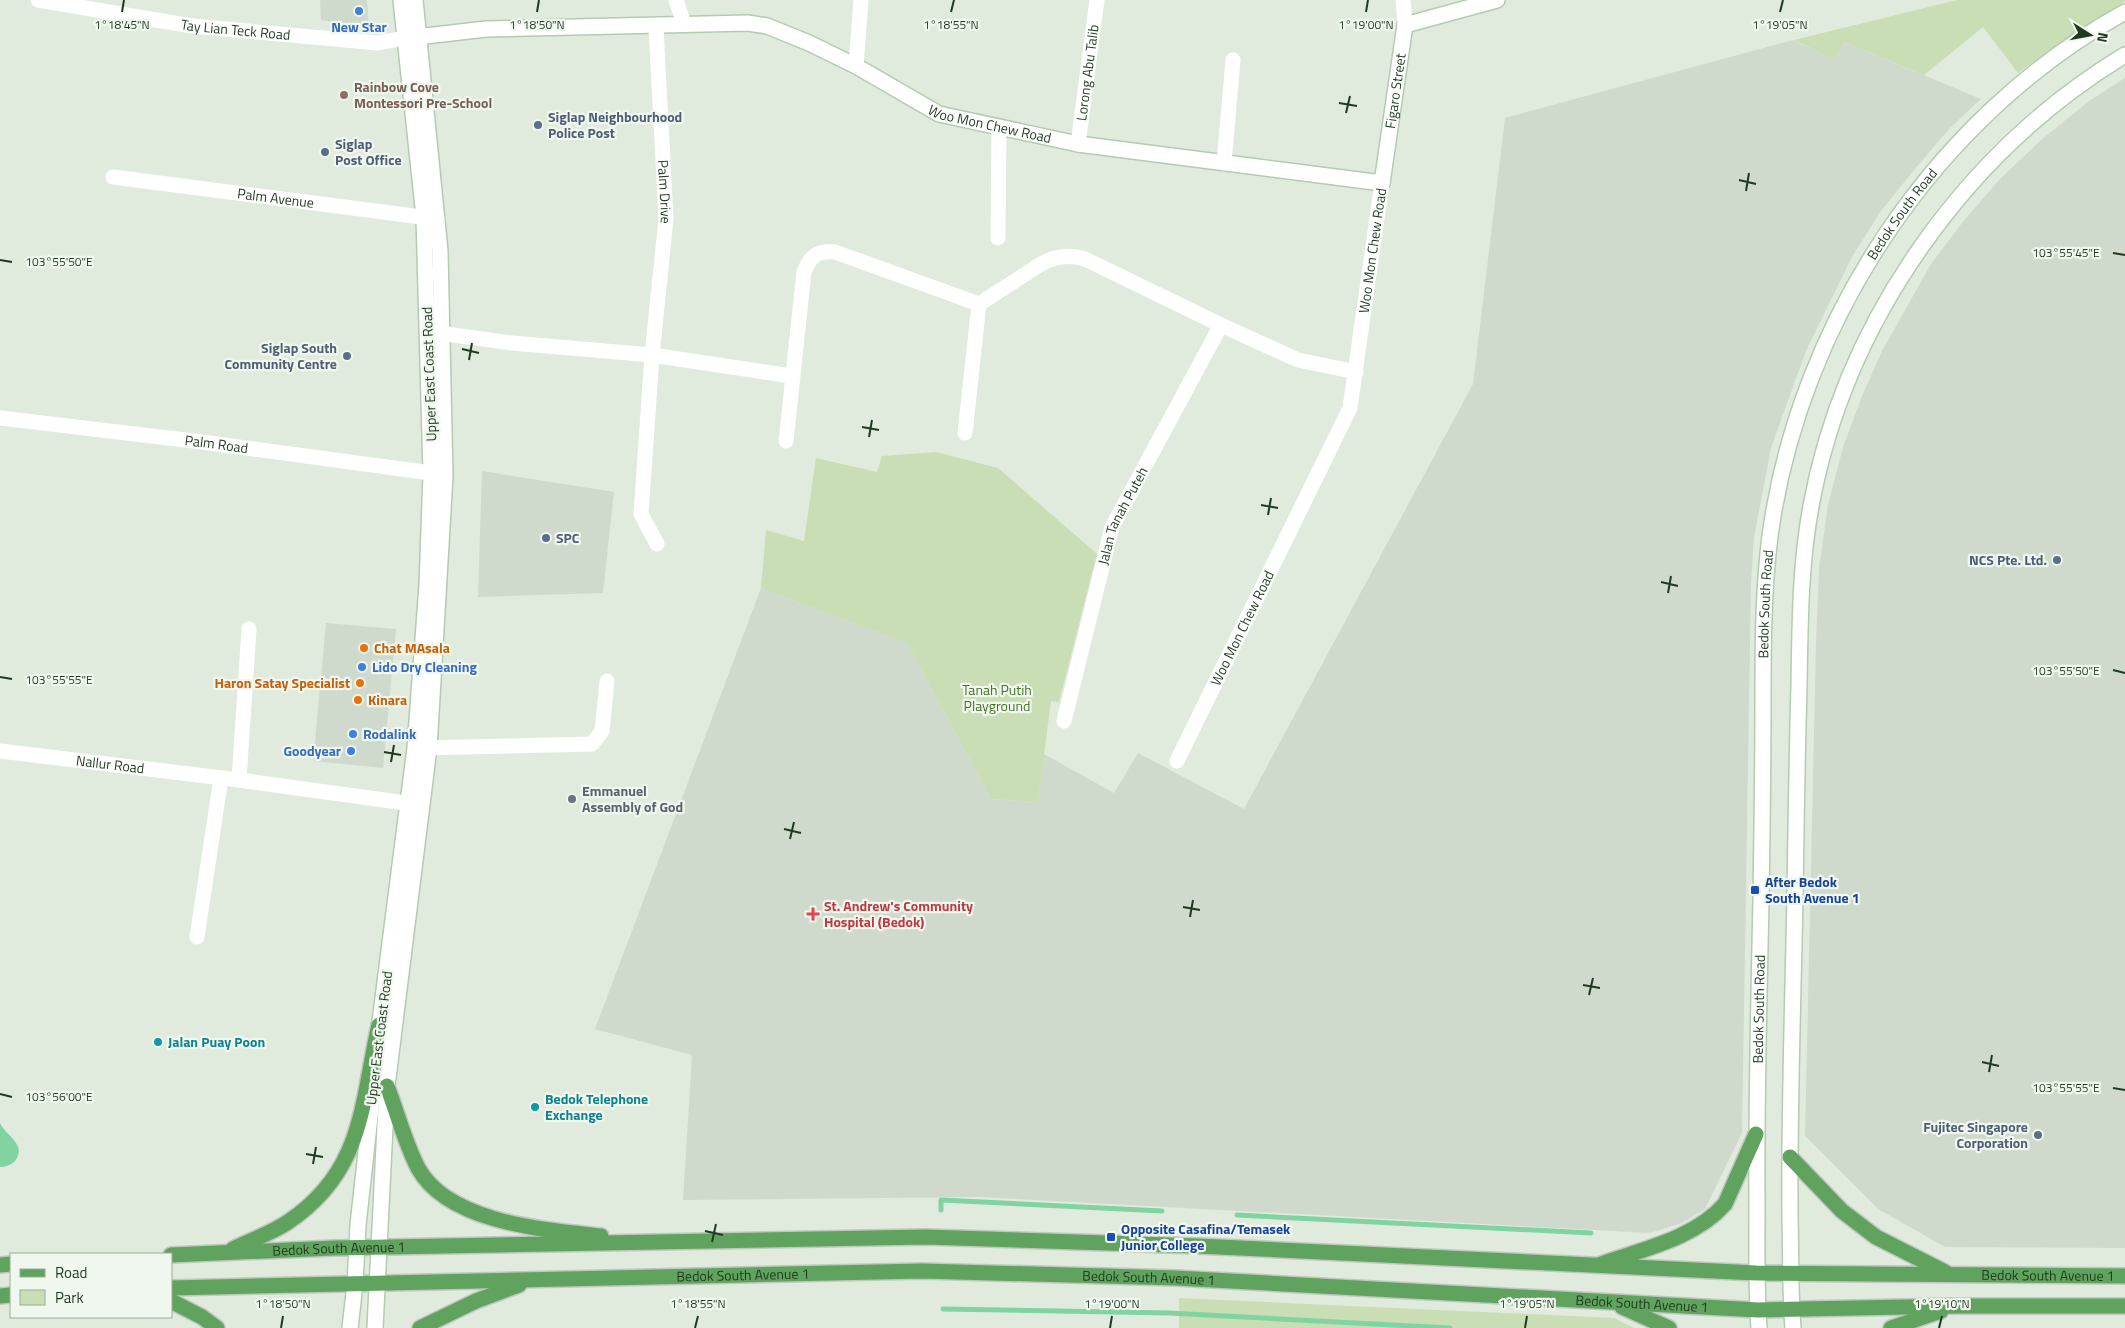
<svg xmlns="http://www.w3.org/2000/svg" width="2125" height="1328" viewBox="0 0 2125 1328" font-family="'Titillium Web',sans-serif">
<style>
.built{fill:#cfdacc}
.green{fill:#c9deb5}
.water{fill:#81d4a2}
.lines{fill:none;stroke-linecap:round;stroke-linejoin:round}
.stream{stroke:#81d4a2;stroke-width:5}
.secondary-casing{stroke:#b4cbb0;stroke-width:18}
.primary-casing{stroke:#c0c8c0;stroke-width:18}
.street{stroke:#fff;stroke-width:15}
.secondary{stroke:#fff;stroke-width:15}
.primary{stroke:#60a35f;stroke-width:15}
.ticks{fill:none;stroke:#1f3b1e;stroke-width:2}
.shop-dot{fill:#3f7fe0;stroke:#f0f7ee;stroke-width:2}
.education-dot{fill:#8d6e63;stroke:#f0f7ee;stroke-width:2}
.service-dot{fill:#5c6f8a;stroke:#f0f7ee;stroke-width:2}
.food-dot{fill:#e8710a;stroke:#f0f7ee;stroke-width:2}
.worship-dot{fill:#6b7280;stroke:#f0f7ee;stroke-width:2}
.transit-dot{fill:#1a4fb4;stroke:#f0f7ee;stroke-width:2}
.health-dot{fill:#e0444e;stroke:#f0f7ee;stroke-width:2}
.culture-dot{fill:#0f9aa8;stroke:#f0f7ee;stroke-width:2}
.labels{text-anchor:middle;stroke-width:4.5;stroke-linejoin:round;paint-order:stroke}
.shop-label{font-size:14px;font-weight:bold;fill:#366cbe;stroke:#f0f7ee;text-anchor:start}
.street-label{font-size:14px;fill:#1f3b1e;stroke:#f0f7ee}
.education-label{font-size:14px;font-weight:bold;fill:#785e54;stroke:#f0f7ee;text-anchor:start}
.service-label{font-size:14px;font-weight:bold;fill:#4e5e75;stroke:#f0f7ee;text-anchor:start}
.food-label{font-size:14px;font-weight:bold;fill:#c56008;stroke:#f0f7ee;text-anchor:start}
.park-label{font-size:14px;fill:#437426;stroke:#f0f7ee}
.worship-label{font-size:14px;font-weight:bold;fill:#5b616d;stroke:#f0f7ee;text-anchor:start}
.transit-label{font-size:14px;font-weight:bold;fill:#164399;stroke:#f0f7ee;text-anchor:start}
.health-label{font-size:14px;font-weight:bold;fill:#be3a42;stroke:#f0f7ee;text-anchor:start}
.culture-label{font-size:14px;font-weight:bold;fill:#0d838f;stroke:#f0f7ee;text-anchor:start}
.ticks-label{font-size:12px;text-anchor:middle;fill:#1f3b1e;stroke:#f0f7ee;stroke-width:4.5;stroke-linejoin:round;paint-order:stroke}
</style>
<rect width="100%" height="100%" fill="#e0ebde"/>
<!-- built -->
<path class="built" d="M 320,0 L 367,0 L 369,28 L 321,20 Z
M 1793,40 L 1835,60 L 1844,42 L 1981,99 L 1950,128 L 1914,170 L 1881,211 L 1852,257 L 1806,351 L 1771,448 L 1754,537 L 1751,583 L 1742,1133 L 1705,1209 L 1682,1223 L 1650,1233 L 980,1197 L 683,1200 L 692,1055 L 595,1029 L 761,588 L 907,643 L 991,799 L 1038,802 L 1044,754 L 1114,793 L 1138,753 L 1244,809 L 1473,384 L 1505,118 Z
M 2125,78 L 2125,1248 L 1945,1247 L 1878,1209 L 1805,1136 L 1816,641 L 1819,568 L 1828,505 L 1843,447 L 1862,396 L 1882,351 L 1931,264 L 1965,219 L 2000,179 L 2041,140 L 2089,101 Z
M 482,471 L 614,492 L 603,593 L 478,597 Z
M 326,623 L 396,629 L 383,768 L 313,761 Z"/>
<!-- green -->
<path class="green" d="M 1957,0 L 2125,0 L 2125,1 L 2056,45 L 2018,73 L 1983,27 L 1924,75 L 1844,42 L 1835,60 L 1794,40 Z
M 936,452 L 998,468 L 1097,554 L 1059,702 L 1051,701 L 1038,802 L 991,799 L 907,643 L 761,588 L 766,530 L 804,541 L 816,458 L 877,472 L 882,456 Z
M 1179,1298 L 1614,1318 L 1634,1328 L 1179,1328 Z"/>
<!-- water -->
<path class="water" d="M 0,1123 C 5,1135 28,1145 15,1161 C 11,1165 6,1167 0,1167 Z"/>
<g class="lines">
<!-- stream -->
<path class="stream" d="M 941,1210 L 941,1200 L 1162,1211
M 1237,1215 L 1591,1233
M 943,1309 L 1169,1313 L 1450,1328"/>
<defs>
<g id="secondary">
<path id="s9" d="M 408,38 L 486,29 L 748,23 L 767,26 L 809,43 L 856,66 L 939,114 L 1078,144 L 1382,183 L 1405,25 L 1497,0"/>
<path d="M 378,1037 L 415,748 L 427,585 L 431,473 L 424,217 L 401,0"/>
<path d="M 350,1328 L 355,1284 L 358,1225 L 374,1080"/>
<path d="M 375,1328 L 387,1086 L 429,748 L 445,476 L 440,251 L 415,0"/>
<path id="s10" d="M 1759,1328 C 1756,1287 1757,1246 1757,1204 C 1756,1103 1759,1001 1761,899 C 1762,834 1763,768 1763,703 C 1763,647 1763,591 1770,536 C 1799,321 1935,117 2125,12"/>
<path d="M 1793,1328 C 1790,1291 1791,1254 1790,1216 C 1789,1110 1793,1002 1795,896 C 1796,826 1797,756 1799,686 C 1800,626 1800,565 1811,506 C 1845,321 1965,152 2125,55"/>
</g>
<g id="primary">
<path d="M 387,1086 C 397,1112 405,1143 418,1168 C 448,1223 546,1230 601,1236"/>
<path d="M 1790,1157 L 1842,1211 L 1876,1237 L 1945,1272"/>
<path d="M 233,1249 C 251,1240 272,1233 288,1222 C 364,1171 361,1104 379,1025"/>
<path id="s11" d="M 171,1255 L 334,1248 L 926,1237 L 1198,1246 L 1756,1273 L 2125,1276"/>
<path d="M 1601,1264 C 1643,1249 1694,1239 1725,1204 L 1756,1134"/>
<path d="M 0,1265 L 11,1264"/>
<path id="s12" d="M 171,1288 L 922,1271 L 1176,1278 L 1758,1310 L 1957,1306 L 2125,1306"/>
<path d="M 0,1296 L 11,1295"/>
<path d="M 171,1301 L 202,1317 L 217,1328"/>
<path d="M 1622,1307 L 1669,1328"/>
<path d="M 420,1328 L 476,1301 L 519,1285"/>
<path d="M 1891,1328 L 1941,1311"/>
</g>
</defs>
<!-- secondary casing -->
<use href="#secondary" class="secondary-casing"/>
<!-- primary casing -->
<use href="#primary" class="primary-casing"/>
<!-- street -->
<g class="street">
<path id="s1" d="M 38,0 L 192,26 L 378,43 L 404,38"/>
<path d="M 676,0 L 684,24"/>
<path d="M 1403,0 L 1405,25"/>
<path id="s2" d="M 656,27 L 666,219 L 652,355 L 641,514 L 657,544"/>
<path d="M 856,66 L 861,0"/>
<path id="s3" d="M 1078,144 L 1097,0"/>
<path d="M 1224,163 L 1233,60"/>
<path id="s4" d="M 113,177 L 437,219"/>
<path d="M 998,238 L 999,128"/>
<path d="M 431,332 L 512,343 L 652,355 L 791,376"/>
<path id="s5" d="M 0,418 L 202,442 L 431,473"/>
<path d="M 965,433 L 979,304 L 1041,264 C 1055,256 1069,254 1085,259 L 1221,325 L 1298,360 L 1356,372"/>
<path d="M 786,441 L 804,272 C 810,256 818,250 835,252 L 979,304"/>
<path id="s6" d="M 1064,721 L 1112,527 L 1221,325"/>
<path d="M 418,748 L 592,744 L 602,731 L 607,681"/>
<path id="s7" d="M 0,751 L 239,780 L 420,805"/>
<path id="s8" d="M 1177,761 L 1350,408 L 1382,183"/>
<path d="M 239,780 L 249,629"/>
<path d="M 197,937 L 221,778"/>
</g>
<!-- secondary -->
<use href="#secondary" class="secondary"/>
<!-- primary -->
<use href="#primary" class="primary"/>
</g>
<!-- ticks -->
<path class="ticks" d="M 122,12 L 124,0M 537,12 L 539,0M 951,12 L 954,0M 1366,12 L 1368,0M 1780,12 L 1783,0M 1339,103 L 1357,106M 1346,113 L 1350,96M 1739,180 L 1756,184M 1746,191 L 1749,173M 2113,253 L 2125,255M 0,260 L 12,262M 462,349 L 479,353M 469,360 L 472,343M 862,427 L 879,430M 869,437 L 872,420M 1261,505 L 1278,508M 1268,515 L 1271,498M 1661,582 L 1678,586M 1668,593 L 1671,576M 2113,670 L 2125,673M 0,677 L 12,679M 384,752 L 401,755M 391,762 L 394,745M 784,829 L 801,833M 790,839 L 794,822M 1183,907 L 1200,910M 1190,917 L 1193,900M 1583,985 L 1600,988M 1589,995 L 1593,978M 1982,1062 L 1999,1066M 1989,1072 L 1992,1055M 2113,1088 L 2125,1090M 0,1094 L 12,1097M 306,1154 L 323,1157M 313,1164 L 316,1147M 705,1231 L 723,1235M 712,1242 L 716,1224M 281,1328 L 283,1316M 695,1328 L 698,1316M 1110,1328 L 1112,1316M 1525,1328 L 1527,1316M 1939,1328 L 1942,1316"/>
<!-- markers -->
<g class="shop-dot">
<circle cx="359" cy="11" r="5"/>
<circle cx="362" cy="667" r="5"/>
<circle cx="353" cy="734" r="5"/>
<circle cx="351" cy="751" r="5"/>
</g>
<circle class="education-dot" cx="344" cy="95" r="5"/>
<g class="service-dot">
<circle cx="538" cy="125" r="5"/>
<circle cx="325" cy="152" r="5"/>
<circle cx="347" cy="356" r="5"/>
<circle cx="546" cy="538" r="5"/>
<circle cx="2057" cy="560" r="5"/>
<circle cx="2038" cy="1135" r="5"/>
</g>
<g class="food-dot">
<circle cx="364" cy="648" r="5"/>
<circle cx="360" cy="683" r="5"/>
<circle cx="358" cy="700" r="5"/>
</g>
<circle class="worship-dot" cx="572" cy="799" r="5"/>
<g class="transit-dot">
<rect x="1750" y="885" width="10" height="10" rx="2.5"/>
<rect x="1106" y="1232" width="10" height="10" rx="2.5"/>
</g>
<path class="health-dot" d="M810.5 906.5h5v5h5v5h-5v5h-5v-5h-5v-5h5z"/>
<g class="culture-dot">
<circle cx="158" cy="1042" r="5"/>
<circle cx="535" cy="1107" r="5"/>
</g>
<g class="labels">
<!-- shop labels -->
<g class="shop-label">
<text x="359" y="32" text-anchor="middle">New Star</text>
<text x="372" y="672">Lido Dry Cleaning</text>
<text x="363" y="739">Rodalink</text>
<text x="341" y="756" text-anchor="end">Goodyear</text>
</g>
<!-- street labels -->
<g class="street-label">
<text dy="5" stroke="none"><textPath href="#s1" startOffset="200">Tay Lian Teck Road</textPath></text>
<text dy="5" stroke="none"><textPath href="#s3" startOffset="72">Lorong Abu Talib</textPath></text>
<text dy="5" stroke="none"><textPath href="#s9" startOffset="1095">Figaro Street</textPath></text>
<text dy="5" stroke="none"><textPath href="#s9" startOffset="605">Woo Mon Chew Road</textPath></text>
<text dy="5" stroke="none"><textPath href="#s2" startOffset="165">Palm Drive</textPath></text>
<text dy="5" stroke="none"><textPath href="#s4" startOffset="164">Palm Avenue</textPath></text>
<text dy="5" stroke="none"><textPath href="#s10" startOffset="1144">Bedok South Road</textPath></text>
<text dy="5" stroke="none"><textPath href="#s8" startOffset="552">Woo Mon Chew Road</textPath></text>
<text transform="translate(429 374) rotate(-92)" y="5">Upper East Coast Road</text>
<text dy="5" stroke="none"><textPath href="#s5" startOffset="218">Palm Road</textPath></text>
<text dy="5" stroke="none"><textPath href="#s6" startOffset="214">Jalan Tanah Puteh</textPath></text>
<text dy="5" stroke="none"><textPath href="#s10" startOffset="724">Bedok South Road</textPath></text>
<text dy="5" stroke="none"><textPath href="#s8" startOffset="148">Woo Mon Chew Road</textPath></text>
<text dy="5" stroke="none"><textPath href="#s7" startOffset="111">Nallur Road</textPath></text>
<text dy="5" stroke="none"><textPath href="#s10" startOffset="319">Bedok South Road</textPath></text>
<text transform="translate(379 1038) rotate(-83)" y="5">Upper East Coast Road</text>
<text dy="5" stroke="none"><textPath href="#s11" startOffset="168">Bedok South Avenue 1</textPath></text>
<text dy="5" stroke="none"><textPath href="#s12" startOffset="572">Bedok South Avenue 1</textPath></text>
<text dy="5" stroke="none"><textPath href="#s11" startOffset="1878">Bedok South Avenue 1</textPath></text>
<text dy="5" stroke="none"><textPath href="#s12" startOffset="978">Bedok South Avenue 1</textPath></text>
<text dy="5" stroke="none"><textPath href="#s12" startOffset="1472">Bedok South Avenue 1</textPath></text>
</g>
<!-- education labels -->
<g class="education-label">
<text x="354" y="92">Rainbow Cove<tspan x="354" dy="16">Montessori Pre-School</tspan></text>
</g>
<!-- service labels -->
<g class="service-label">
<text x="548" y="122">Siglap Neighbourhood<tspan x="548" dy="16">Police Post</tspan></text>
<text x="335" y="149">Siglap<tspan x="335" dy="16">Post Office</tspan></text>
<text x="337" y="353" text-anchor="end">Siglap South<tspan x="337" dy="16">Community Centre</tspan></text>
<text x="556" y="543">SPC</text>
<text x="2047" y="565" text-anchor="end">NCS Pte. Ltd.</text>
<text x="2028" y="1132" text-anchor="end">Fujitec Singapore<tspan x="2028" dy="16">Corporation</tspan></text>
</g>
<!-- food labels -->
<g class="food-label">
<text x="374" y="653">Chat MAsala</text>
<text x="350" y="688" text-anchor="end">Haron Satay Specialist</text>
<text x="368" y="705">Kinara</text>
</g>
<!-- park labels -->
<g class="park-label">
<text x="997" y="695">Tanah Putih<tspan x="997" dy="16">Playground</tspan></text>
</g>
<!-- worship labels -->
<g class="worship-label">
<text x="582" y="796">Emmanuel<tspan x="582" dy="16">Assembly of God</tspan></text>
</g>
<!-- transit labels -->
<g class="transit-label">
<text x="1765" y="887">After Bedok<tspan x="1765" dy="16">South Avenue 1</tspan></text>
<text x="1121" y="1234">Opposite Casafina/Temasek<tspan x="1121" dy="16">Junior College</tspan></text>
</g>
<!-- health labels -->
<g class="health-label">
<text x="824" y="911">St. Andrew's Community<tspan x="824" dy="16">Hospital (Bedok)</tspan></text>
</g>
<!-- culture labels -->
<g class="culture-label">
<text x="168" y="1047">Jalan Puay Poon</text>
<text x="545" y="1104">Bedok Telephone<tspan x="545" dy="16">Exchange</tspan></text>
</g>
</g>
<g class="ticks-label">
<text x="122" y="29">1°18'45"N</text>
<text x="537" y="29">1°18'50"N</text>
<text x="951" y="29">1°18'55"N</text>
<text x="1366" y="29">1°19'00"N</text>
<text x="1780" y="29">1°19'05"N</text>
<text x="2066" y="257">103°55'45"E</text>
<text x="59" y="266">103°55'50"E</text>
<text x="2066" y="675">103°55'50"E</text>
<text x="59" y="684">103°55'55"E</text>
<text x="2066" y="1092">103°55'55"E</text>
<text x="59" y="1101">103°56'00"E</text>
<text x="283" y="1308">1°18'50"N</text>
<text x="698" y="1308">1°18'55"N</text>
<text x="1112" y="1308">1°19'00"N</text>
<text x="1527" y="1308">1°19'05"N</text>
<text x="1942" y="1308">1°19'10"N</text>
</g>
<!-- legend -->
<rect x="10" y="1253" width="162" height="65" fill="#f0f7ee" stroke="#9cac9b"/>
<rect x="20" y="1269" width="25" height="8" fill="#60a35f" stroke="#9cac9b"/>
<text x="55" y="1278" font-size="15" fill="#1f3b1e">Road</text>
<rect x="20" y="1290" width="25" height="15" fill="#c9deb5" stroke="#9cac9b"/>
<text x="55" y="1303" font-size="15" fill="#1f3b1e">Park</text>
<!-- north arrow -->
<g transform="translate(2090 35) rotate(101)" stroke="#f0f7ee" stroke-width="4" paint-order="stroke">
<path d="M0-4L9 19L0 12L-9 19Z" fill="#1f3b1e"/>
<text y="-8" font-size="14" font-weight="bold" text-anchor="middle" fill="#1f3b1e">N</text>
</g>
</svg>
